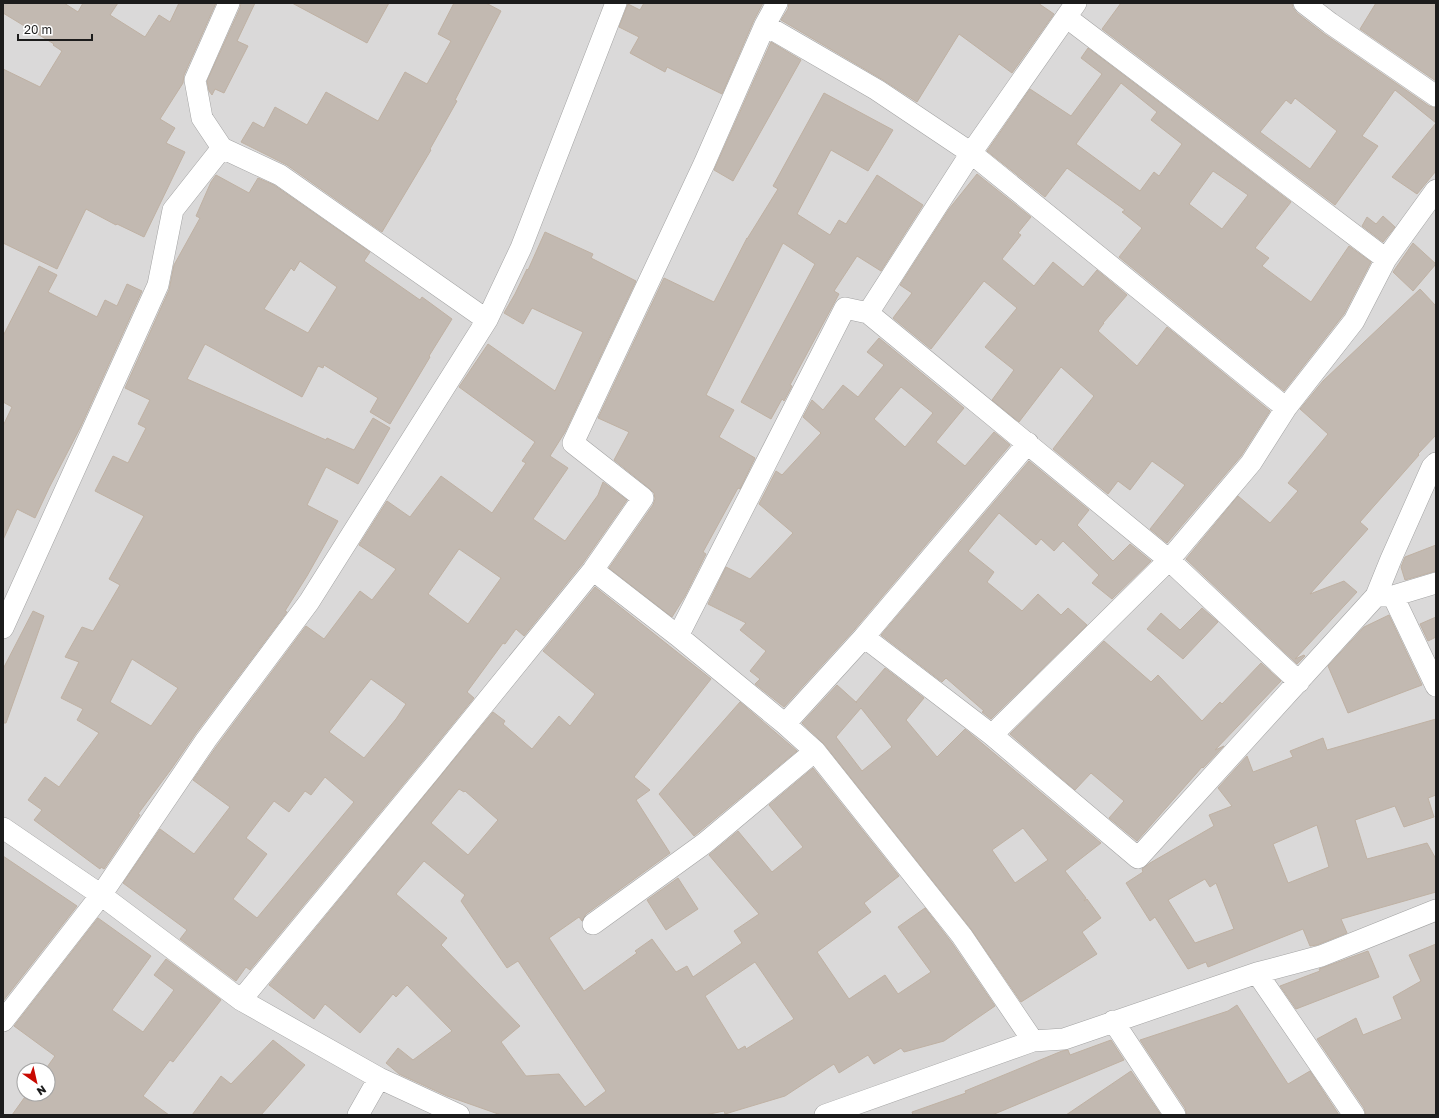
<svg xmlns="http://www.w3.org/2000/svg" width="1439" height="1118" viewBox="0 0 1439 1118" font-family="'Golos Text',sans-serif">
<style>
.residential{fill:#dad9d9;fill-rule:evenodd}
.building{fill:#c2b9b1;stroke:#bfb1a3;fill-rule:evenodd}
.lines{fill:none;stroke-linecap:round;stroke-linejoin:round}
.minor-casing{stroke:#a3a3a3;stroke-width:22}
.minor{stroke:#fff;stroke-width:21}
</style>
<rect width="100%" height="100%" fill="#eeeae1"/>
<!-- residential -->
<path class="residential" d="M 3,3 L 1436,3 L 1436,1115 L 3,1115 ZM 24,1070 L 48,1070 L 48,1094 L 24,1094 Z"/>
<!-- building -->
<path class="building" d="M 3,3 L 64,3 L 78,12 L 83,3 L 118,3 L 110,15 L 145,37 L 159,15 L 170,22 L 179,3 L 216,3 L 184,75 L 183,83 L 160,119 L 175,128 L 166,143 L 185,152 L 144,237 L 117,224 L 116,225 L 86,209 L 57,269 L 3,243 L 3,69 L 40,87 L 62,51 L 53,45 L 54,44 L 3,13 Z
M 241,3 L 255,3 L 237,41 L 248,46 L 224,93 L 215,89 L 212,95 L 209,91 L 207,81 L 240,8 Z
M 292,3 L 389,3 L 367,43 Z
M 454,3 L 486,3 L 501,11 L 455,100 L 457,101 L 430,149 L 431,150 L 382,232 L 287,165 L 241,142 L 253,122 L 264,128 L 275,107 L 307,125 L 326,92 L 378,121 L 405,72 L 427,84 L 451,41 L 438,34 Z
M 644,3 L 763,3 L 754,20 L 722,94 L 667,67 L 665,72 L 630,53 L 639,37 L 619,27 L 628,4 L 640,10 Z
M 789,3 L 1038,3 L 1054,14 L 1012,73 L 959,34 L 917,102 L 883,80 L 781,20 L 788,9 Z
M 1121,3 L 1292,3 L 1293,8 L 1297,13 L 1323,33 L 1429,106 L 1436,108 L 1436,171 L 1417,194 L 1392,177 L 1436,123 L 1395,90 L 1362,136 L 1378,146 L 1335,205 L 1102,29 ZM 1295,98 L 1337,131 L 1310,169 L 1260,132 L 1286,100 L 1291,104 Z
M 1376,3 L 1436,3 L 1436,81 L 1360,29 Z
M 771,42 L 801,60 L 733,181 L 714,170 Z
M 1088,48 L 1291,202 L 1255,248 L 1269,258 L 1262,266 L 1311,302 L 1349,246 L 1371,262 L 1344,314 L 1284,391 L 1119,257 L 1142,228 L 1122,212 L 1125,210 L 1067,168 L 1045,197 L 987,151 L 1030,89 L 1071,116 L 1102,74 L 1081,58 ZM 1121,83 L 1157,112 L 1151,120 L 1182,144 L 1159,176 L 1154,172 L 1140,191 L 1076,144 ZM 1213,171 L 1248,195 L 1222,229 L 1189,204 Z
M 824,93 L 893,130 L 868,171 L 831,150 L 797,214 L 830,235 L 839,220 L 846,224 L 877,175 L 923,205 L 881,271 L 857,256 L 834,291 L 839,294 L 790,385 L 792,386 L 784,401 L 782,399 L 771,419 L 741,402 L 815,264 L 783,243 L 706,395 L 734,410 L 719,437 L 755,458 L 740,489 L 738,488 L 703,552 L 706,554 L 685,596 L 672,617 L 609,568 L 653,505 L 655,499 L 654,493 L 650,489 L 614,460 L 629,432 L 598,418 L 664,278 L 714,302 L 747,238 L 747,239 L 778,189 L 773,186 Z
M 977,174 L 1031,217 L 1018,233 L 1021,235 L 1002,259 L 1034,286 L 1053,262 L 1083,287 L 1097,270 L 1127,295 L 1103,323 L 1104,323 L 1098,331 L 1137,366 L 1167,327 L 1270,411 L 1241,456 L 1167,543 L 1150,529 L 1185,485 L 1152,461 L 1130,490 L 1118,481 L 1108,494 L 1053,449 L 1094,396 L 1061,367 L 1019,422 L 992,400 L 1014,370 L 985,347 L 1017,308 L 984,281 L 931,349 L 893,318 L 912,293 L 900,285 L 949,209 Z
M 216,175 L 249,193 L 258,178 L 274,185 L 370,252 L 364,261 L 420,300 L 422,297 L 452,319 L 429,356 L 430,357 L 390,424 L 370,412 L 378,398 L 324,365 L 323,368 L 318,366 L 302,397 L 205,344 L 187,379 L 326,440 L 327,438 L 354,450 L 373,418 L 390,428 L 358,484 L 326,467 L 307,505 L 338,521 L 307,576 L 285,611 L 287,612 L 196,733 L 172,768 L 138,814 L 140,815 L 104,869 L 101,867 L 100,869 L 34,820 L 42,810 L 28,800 L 45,777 L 59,787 L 99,733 L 77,720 L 83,709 L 61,698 L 79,662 L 65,657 L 82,627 L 93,631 L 120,585 L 109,579 L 144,516 L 95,491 L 113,456 L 128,463 L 146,428 L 138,424 L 150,400 L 125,388 L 169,290 L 174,265 L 200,218 L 196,216 L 211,182 ZM 300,261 L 337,287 L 308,333 L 264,309 L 291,268 L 294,271 ZM 132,659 L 178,688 L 151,726 L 110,702 Z
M 1383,216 L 1395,227 L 1383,242 L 1362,226 L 1367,217 L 1376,224 Z
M 545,232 L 593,254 L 591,258 L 636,281 L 565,432 L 550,456 L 568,468 L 533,519 L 565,541 L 598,495 L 603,482 L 627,500 L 583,563 L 524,636 L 516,629 L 505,644 L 503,643 L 467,692 L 474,698 L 421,763 L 250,970 L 246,967 L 236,981 L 180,939 L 187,930 L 123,883 L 160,829 L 194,854 L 230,807 L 193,780 L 216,747 L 306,626 L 324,639 L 360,591 L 372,600 L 396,569 L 359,545 L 387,501 L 410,517 L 441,476 L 492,513 L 526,463 L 522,461 L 535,442 L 459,387 L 488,344 L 555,391 L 583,332 L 532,308 L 523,324 L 504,313 L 515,294 L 527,269 L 528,270 ZM 459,549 L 501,578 L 468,624 L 428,594 ZM 371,679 L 406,704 L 396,719 L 364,758 L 329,732 ZM 325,777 L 354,802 L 257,918 L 233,899 L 267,854 L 246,838 L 274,801 L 289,812 L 305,791 L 311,795 Z
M 1413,243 L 1436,264 L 1413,291 L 1393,272 Z
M 39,266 L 57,275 L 48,292 L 97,317 L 105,300 L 117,306 L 127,284 L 142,291 L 81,426 L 49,488 L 35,518 L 17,509 L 3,540 L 3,426 L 12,407 L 3,402 L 3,336 Z
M 1420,289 L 1436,306 L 1436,435 L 1418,454 L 1419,455 L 1360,522 L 1368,529 L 1310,594 L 1344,581 L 1357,592 L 1295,659 L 1304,655 L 1305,656 L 1297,664 L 1186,559 L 1238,496 L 1270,523 L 1298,491 L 1288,483 L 1328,434 L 1300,409 L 1323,381 Z
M 879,338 L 964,408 L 936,442 L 965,466 L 994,432 L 1010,445 L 855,629 L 784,707 L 755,684 L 760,679 L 750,671 L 766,651 L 740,630 L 746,623 L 708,604 L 726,567 L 750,579 L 793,533 L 759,504 L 776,471 L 782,475 L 821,433 L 803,417 L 812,400 L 823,410 L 843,385 L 858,397 L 884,365 L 867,352 ZM 901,387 L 933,413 L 905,447 L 874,419 Z
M 1029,461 L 1089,510 L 1077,525 L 1113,561 L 1130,544 L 1151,561 L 1112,599 L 1092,583 L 1099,575 L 1063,541 L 1054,551 L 1041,539 L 1036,545 L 999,513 L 968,551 L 994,572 L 987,582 L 1022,611 L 1038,594 L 1061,615 L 1068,608 L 1087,625 L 991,719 L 982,712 L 984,711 L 946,678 L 942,682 L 881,635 Z
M 1436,545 L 1436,571 L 1405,580 L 1401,567 L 1405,557 Z
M 595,587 L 711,679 L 634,777 L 650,790 L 636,800 L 670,853 L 586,914 L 582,921 L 579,917 L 549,938 L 584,991 L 637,953 L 635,951 L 652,939 L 676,972 L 687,966 L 693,977 L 742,943 L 734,931 L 759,914 L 709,855 L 738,831 L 772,872 L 803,847 L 769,805 L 813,768 L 899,876 L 864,903 L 871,912 L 817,952 L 849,999 L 885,975 L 898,994 L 931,972 L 898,927 L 925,908 L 952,943 L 995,1006 L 944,1041 L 904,1052 L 901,1048 L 874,1064 L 868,1055 L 839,1073 L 834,1064 L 785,1096 L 725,1114 L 724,1111 L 705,1115 L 501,1115 L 447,1096 L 399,1074 L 386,1063 L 398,1048 L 413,1060 L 452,1031 L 407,985 L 396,997 L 393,994 L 360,1033 L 325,1004 L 314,1019 L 269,985 L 493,712 L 505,721 L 503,724 L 532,749 L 559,716 L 570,726 L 595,694 L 543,651 ZM 459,789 L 464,792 L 465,791 L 498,820 L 468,855 L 431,823 ZM 424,861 L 465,895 L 461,901 L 507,968 L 518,961 L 606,1091 L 585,1107 L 559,1074 L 526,1076 L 501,1042 L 520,1026 L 441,945 L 447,938 L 396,894 ZM 755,962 L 794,1019 L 746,1049 L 745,1046 L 738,1050 L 705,996 Z
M 1202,608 L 1218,622 L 1183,659 L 1147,629 L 1161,613 L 1180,630 Z
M 33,611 L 44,616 L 6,723 L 3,723 L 3,669 Z
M 1389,615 L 1422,685 L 1348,713 L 1328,666 L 1364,627 Z
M 1436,617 L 1436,637 L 1428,641 L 1420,624 Z
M 1104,641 L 1151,682 L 1158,675 L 1202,721 L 1220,702 L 1222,704 L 1261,663 L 1281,681 L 1215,750 L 1224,746 L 1203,768 L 1202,767 L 1137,841 L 1109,818 L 1124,801 L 1091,773 L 1075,790 L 1010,734 Z
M 885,668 L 924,698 L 906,720 L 937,757 L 965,729 L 1101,843 L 1065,871 L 1086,898 L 1084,901 L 1087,899 L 1101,918 L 1082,932 L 1097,954 L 1021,1002 L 971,929 L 824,744 L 802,723 L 837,685 L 857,703 L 856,702 ZM 861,708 L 892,747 L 862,771 L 836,737 ZM 1023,828 L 1048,860 L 1015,883 L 992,850 Z
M 740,702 L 797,751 L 694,836 L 659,794 Z
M 1436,719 L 1436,795 L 1428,798 L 1434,817 L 1404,827 L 1395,806 L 1355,820 L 1367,859 L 1427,843 L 1436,859 L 1436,892 L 1341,919 L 1347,933 L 1317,945 L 1310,946 L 1303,929 L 1208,967 L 1206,962 L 1188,969 L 1155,917 L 1150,921 L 1126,883 L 1143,872 L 1142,869 L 1150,863 L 1214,826 L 1209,815 L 1232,806 L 1218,788 L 1247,756 L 1253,772 L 1293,757 L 1290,751 L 1323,738 L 1327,750 ZM 1317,825 L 1329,867 L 1288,883 L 1273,844 ZM 1205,879 L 1210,887 L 1216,883 L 1234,929 L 1195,943 L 1168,900 Z
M 3,856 L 77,906 L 3,1001 Z
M 678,878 L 698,909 L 666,930 L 647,900 Z
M 98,918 L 151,956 L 112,1010 L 143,1032 L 174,990 L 154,975 L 166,959 L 221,1000 L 173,1062 L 170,1060 L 143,1096 L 169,1115 L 12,1115 L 27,1094 L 48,1094 L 48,1070 L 45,1070 L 55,1056 L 14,1026 Z
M 1436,944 L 1436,1115 L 1366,1115 L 1364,1108 L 1317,1039 L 1356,1018 L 1363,1035 L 1402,1019 L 1393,997 L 1421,981 L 1409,955 Z
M 1368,951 L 1379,977 L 1296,1009 L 1280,986 L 1320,971 L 1319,969 Z
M 1237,1005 L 1288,1084 L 1310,1071 L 1339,1115 L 1187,1115 L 1185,1108 L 1140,1040 L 1228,1011 Z
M 273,1040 L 305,1065 L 261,1115 L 192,1115 L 221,1076 L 231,1084 Z
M 1111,1040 L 1124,1060 L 992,1115 L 913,1115 L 912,1112 L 966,1093 L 965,1091 L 1062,1051 L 1068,1050 L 1070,1055 Z
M 1131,1071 L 1161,1115 L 1066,1115 Z"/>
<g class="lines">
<defs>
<path id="minor" d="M 229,3 L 195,80 L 202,118 L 222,148 L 280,175 L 487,320
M 1304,3 L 1330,23 L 1436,96
M 1066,17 L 1386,259
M 765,25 L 877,90 L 971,153 L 1286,408
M 868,313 L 971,153 L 1076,3
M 593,570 L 678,636 L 785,724 L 815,751 L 962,936 L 1033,1041
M 1379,596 L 1393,596 L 1436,583
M 1393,596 L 1436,686
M 3,628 L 158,285 L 173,210 L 222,148
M 678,636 L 845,308 L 868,313 L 1169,560 L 1299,682
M 864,637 L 992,735 L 1138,858 L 1376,596 L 1391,559 L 1432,467 L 1436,463
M 785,724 L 864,637 L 1028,443
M 992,735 L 1169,560 L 1251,463 L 1286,408 L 1354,321 L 1386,259 L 1436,190
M 3,828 L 101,895 L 241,1000 L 379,1078 L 459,1115
M 593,924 L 705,843 L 815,751
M 1257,973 L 1354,1115
M 241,1000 L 430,771 L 593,570 L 643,498 L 573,443 L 704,164 L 765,25 L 777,3
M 3,1021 L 101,895 L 206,740 L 309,602 L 487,320 L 521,248 L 616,3
M 1113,1021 L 1175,1115
M 358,1115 L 379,1078
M 825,1115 L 1033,1041 L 1064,1039 L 1257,973 L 1321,956 L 1436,910"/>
</defs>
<!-- minor casing -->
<use href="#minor" class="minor-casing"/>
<!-- minor -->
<use href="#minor" class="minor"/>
</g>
<!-- border -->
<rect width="1439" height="1118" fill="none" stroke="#1c1c1c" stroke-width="8"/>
<!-- north arrow -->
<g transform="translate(36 1082) rotate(146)"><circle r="19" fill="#ffffff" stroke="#a4a4a4"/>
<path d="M0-3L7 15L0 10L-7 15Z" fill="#c80800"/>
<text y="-6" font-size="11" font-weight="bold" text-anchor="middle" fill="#1c1c1c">N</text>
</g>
<!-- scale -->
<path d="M18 34v6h74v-6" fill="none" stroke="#1c1c1c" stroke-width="2"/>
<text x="24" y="34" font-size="12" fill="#1c1c1c" stroke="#ffffff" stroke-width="3" paint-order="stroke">20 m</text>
</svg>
